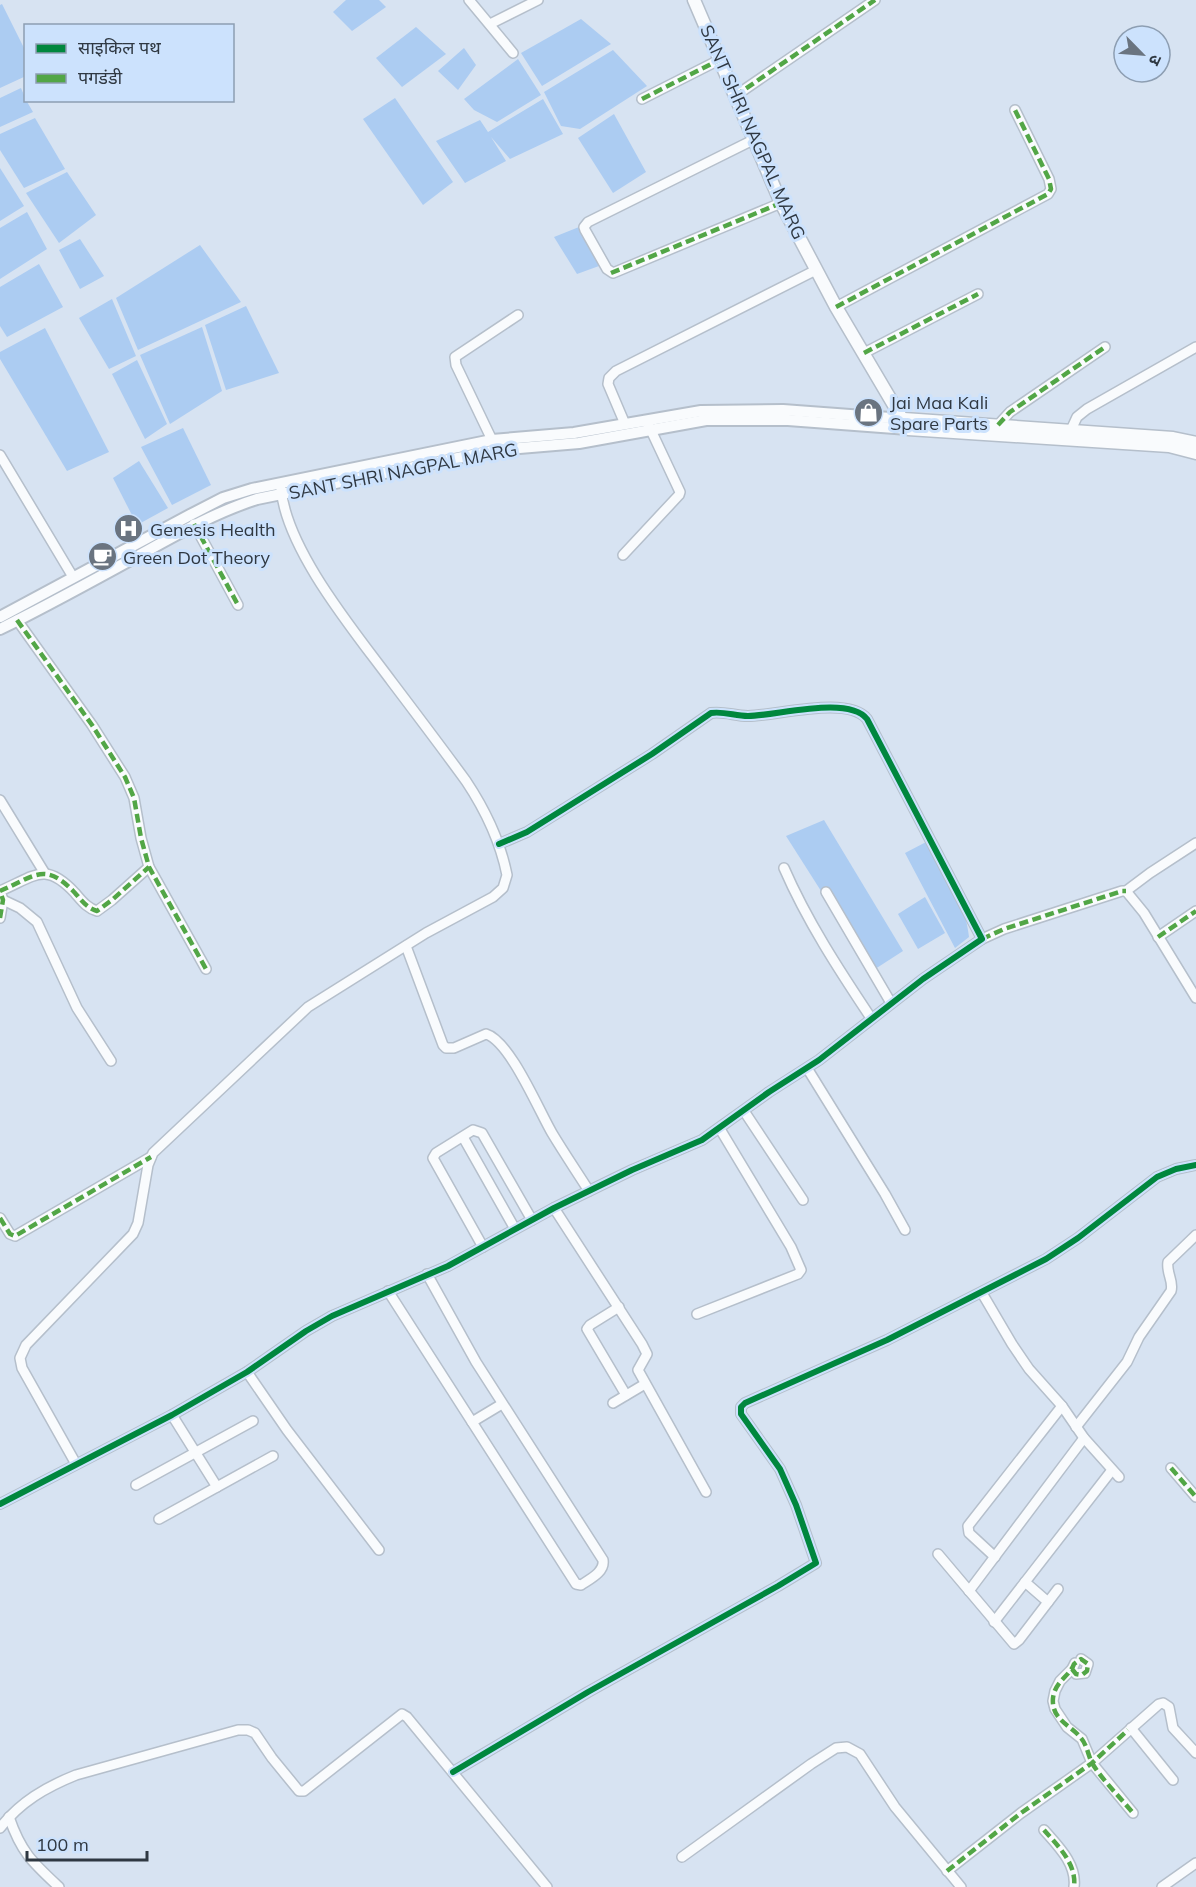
<svg xmlns="http://www.w3.org/2000/svg" width="1196" height="1887" viewBox="0 0 1196 1887" font-family="Mulish,'Noto Sans Devanagari',sans-serif">
	<style>
		.green { fill: #acccf2 }
		.lines { fill: none; stroke-linecap: round; stroke-linejoin: round }
		.minor-casing { stroke: #b5bfcb; stroke-width: 12 }
		.tertiary-casing { stroke: #b5bfcb; stroke-width: 14 }
		.secondary-casing { stroke: #b5bfcb; stroke-width: 15 }
		.minor { stroke: #f9fbfd; stroke-width: 9 }
		.tertiary { stroke: #f9fbfd; stroke-width: 10 }
		.secondary { stroke: #f9fbfd; stroke-width: 12 }
		.quiet { stroke: #52a646; stroke-width: 4.5; stroke-dasharray: 9 4.5; stroke-linecap: butt }
		.cycleway-casing { stroke: #cce2fd; stroke-width: 10 }
		.cycleway { stroke: #00873e; stroke-width: 6 }
		.labels { text-anchor: middle; dominant-baseline: central; stroke-width: 6; stroke-linejoin: round; paint-order: stroke }
		.street-label { font-size: 18px; fill: #2f3842; stroke: #cce2fd }
		.poi-label { font-size: 18px; fill: #2f3842; stroke: #cce2fd; text-anchor: start }
	</style>
	<rect width="100%" height="100%" fill="#d7e3f2"/>
	<!-- green -->
	<g class="green">
		<polygon points="346,0 379,0 386,7 352,31 333,12"/>
		<polygon points="2,4 25,50 26,76 0,88 0,5"/>
		<polygon points="581,19 611,44 542,86 521,53"/>
		<polygon points="416,27 446,54 402,87 376,58"/>
		<polygon points="464,48 476,65 458,90 438,71"/>
		<polygon points="613,50 647,86 580,129 561,126 544,92"/>
		<polygon points="518,59 541,95 497,122 474,110 464,99"/>
		<polygon points="21,88 26,100 33,112 0,127 0,98"/>
		<polygon points="395,98 453,182 423,205 363,119"/>
		<polygon points="543,99 563,134 510,159 491,137 506,161 465,183 436,141 480,120 488,132"/>
		<polygon points="614,114 646,172 613,193 578,138"/>
		<polygon points="35,118 65,169 24,188 0,150 0,134"/>
		<polygon points="0,168 24,206 0,221"/>
		<polygon points="67,172 96,215 59,243 26,193"/>
		<polygon points="27,212 47,249 0,279 0,228"/>
		<polygon points="579,227 599,266 577,274 554,237"/>
		<polygon points="80,239 104,276 80,289 59,250"/>
		<polygon points="200,245 241,302 138,350 116,298"/>
		<polygon points="39,264 63,307 7,337 0,326 0,287"/>
		<polygon points="112,299 136,356 109,369 79,318"/>
		<polygon points="246,306 279,373 226,390 205,325"/>
		<polygon points="202,327 222,391 170,424 140,355"/>
		<polygon points="45,328 109,452 67,471 0,359 0,352"/>
		<polygon points="137,360 167,424 145,439 112,374"/>
		<polygon points="183,428 211,485 172,505 141,447"/>
		<polygon points="139,461 168,508 137,525 113,478"/>
		<polygon points="824,820 903,951 872,971 786,836"/>
		<path d="M928,841C944,871 966,903 969,937L955,948L905,853Z"/>
		<polygon points="925,897 945,933 918,949 898,914"/>
	</g>
	<g class="lines">
		<defs>
			<g id="minor">
				<polyline points="469,0 513,53"/>
				<polyline points="490,24 538,0"/>
				<polyline points="735,96 875,0"/>
				<polyline points="642,99 719,60"/>
				<polyline points="753,140 588,222 584,227 585,230 607,269 613,273 781,203"/>
				<polyline points="836,307 1048,194 1051,189 1049,179 1015,110"/>
				<polyline points="864,353 978,294"/>
				<polyline points="625,424 608,384 609,378 616,371 816,270"/>
				<polyline points="998,425 1010,412 1105,347"/>
				<polyline points="1071,430 1077,417 1087,409 1196,347"/>
				<polyline points="492,440 456,365 455,357 518,315"/>
				<polyline points="0,455 73,577"/>
				<polyline points="194,524 238,605"/>
				<polyline points="623,555 679,495 680,492 649,426"/>
				<polyline points="17,620 92,725 125,777 134,798 141,838 149,867 206,969"/>
				<polyline points="0,800 44,872"/>
				<path d="M784,868C807,921 839,970 871,1018"/>
				<polyline points="1126,891 1144,913 1196,998"/>
				<polyline points="826,892 891,1003"/>
				<polyline points="3,900 20,908 37,922 77,1008 111,1061"/>
				<path d="M0,918L3,900L0,891C35,876 45,861 75,893C82,901 87,908 97,911L112,900L149,867"/>
				<polyline points="1158,937 1196,911"/>
				<polyline points="982,939 1004,929 1122,891 1126,891 1150,873 1196,843"/>
				<path d="M406,946L443,1045L446,1048H454L486,1034C510,1041 539,1111 552,1133C564,1153 577,1172 589,1191"/>
				<polyline points="807,1068 885,1194 905,1230"/>
				<polyline points="744,1111 803,1200"/>
				<polyline points="463,1137 515,1229"/>
				<polyline points="554,1208 642,1344 647,1354 638,1370 706,1492"/>
				<polyline points="0,1218 10,1234 15,1236 151,1157"/>
				<polyline points="483,1247 433,1158 436,1153 473,1130 482,1133 532,1220"/>
				<path d="M388,1291L576,1584L581,1585C590,1579 605,1572 603,1560L476,1362L427,1274"/>
				<polyline points="982,1293 1012,1344 1029,1369 1062,1406 1084,1438 1119,1477"/>
				<polyline points="619,1307 590,1325 587,1329 626,1395"/>
				<polyline points="697,1314 798,1274 801,1270 791,1247 720,1129"/>
				<polyline points="247,1372 287,1430 379,1550"/>
				<polyline points="613,1403 645,1384"/>
				<polyline points="172,1415 217,1487"/>
				<polyline points="472,1422 502,1404"/>
				<path d="M1076,1427L1127,1362L1139,1337L1171,1291C1174,1281 1166,1273 1168,1262L1196,1235"/>
				<path d="M76,1464L22,1368L20,1358L26,1345L133,1234L138,1223L148,1165L153,1153L308,1007L426,933L493,897L503,888L507,875C500,840 486,811 466,781C442,748 417,715 392,682C355,632 287,551 281,489"/>
				<polyline points="1171,1468 1196,1497"/>
				<polyline points="136,1485 253,1421"/>
				<path d="M0,1504L172,1415L247,1372L306,1331L332,1316L448,1266L554,1208L632,1170L702,1140L769,1092L819,1060L923,979L982,939L867,719C848,695 776,716 748,716C735,716 724,711 711,713L652,754L527,832L499,844"/>
				<polyline points="159,1519 273,1456"/>
				<polyline points="938,1554 1014,1644 1019,1640 1058,1589"/>
				<polyline points="995,1557 969,1533 968,1526 1062,1406"/>
				<polyline points="1025,1582 1048,1602"/>
				<polyline points="969,1591 1084,1438"/>
				<polyline points="994,1622 1112,1470"/>
				<polyline points="1075,1663 1072,1669 1060,1681 1055,1691 1053,1701 1055,1709 1067,1727 1082,1739 1092,1763 1133,1813"/>
				<polyline points="1072,1669 1076,1674 1085,1673 1088,1664 1081,1659"/>
				<polyline points="1131,1728 1173,1780"/>
				<polyline points="453,1772 588,1692 778,1586 816,1563 796,1505 780,1469 741,1414 741,1407 745,1403 887,1340 1046,1259 1078,1238 1157,1177 1176,1169 1196,1165"/>
				<path d="M9,1817C21,1852 32,1862 59,1887"/>
				<path d="M0,1828C20,1802 46,1787 76,1775L238,1730H248L255,1733L272,1758L299,1791H304L402,1714L407,1717L547,1887"/>
				<path d="M1044,1830C1058,1846 1077,1864 1074,1887"/>
				<polyline points="682,1857 811,1764 836,1748 847,1747 860,1754 895,1807 961,1887"/>
				<polyline points="947,1871 1021,1813 1092,1763 1159,1704 1163,1703 1169,1707 1173,1728 1196,1753"/>
				<polyline points="1162,1887 1196,1863"/>
			</g>
			<g id="tertiary">
				<polyline points="0,617 190,515 223,498 252,489 492,440 574,433 701,411 783,410 904,419"/>
				<path d="M0,629C45,607 90,582 134,558C174,536 213,513 257,499L497,450L579,443L706,420H788L908,429"/>
			</g>
			<g id="secondary">
				<polyline points="694,0 781,203 836,307 908,429 1169,446 1196,453"/>
				<polyline points="904,419 1173,438 1196,443"/>
			</g>
		</defs>
		<!-- minor casing -->
		<use href="#minor" class="minor-casing"/>
		<!-- tertiary casing -->
		<use href="#tertiary" class="tertiary-casing"/>
		<!-- secondary casing -->
		<use href="#secondary" class="secondary-casing"/>
		<!-- minor -->
		<use href="#minor" class="minor"/>
		<!-- tertiary -->
		<use href="#tertiary" class="tertiary"/>
		<!-- secondary -->
		<use href="#secondary" class="secondary"/>
		<!-- quiet -->
		<g class="quiet">
			<polyline points="735,96 875,0"/>
			<polyline points="642,99 719,60"/>
			<polyline points="611,273 781,203"/>
			<polyline points="836,307 1048,194 1051,189 1049,179 1015,110"/>
			<polyline points="864,353 978,294"/>
			<polyline points="998,425 1010,412 1105,347"/>
			<polyline points="194,524 238,605"/>
			<polyline points="17,620 92,725 125,777 134,798 141,838 149,867 206,969"/>
			<path d="M0,918L3,900L0,891C35,876 45,861 75,893C82,901 87,908 97,911L112,900L149,867"/>
			<polyline points="1158,937 1196,911"/>
			<polyline points="982,939 1004,929 1122,891 1126,891"/>
			<polyline points="0,1218 10,1234 15,1236 151,1157"/>
			<polyline points="1171,1468 1196,1497"/>
			<path d="M1072,1669L1076,1674L1082,1675L1087,1671L1088,1664L1081,1659L1074,1664C1070,1676 1055,1681 1053,1698C1051,1720 1071,1725 1081,1738C1087,1745 1088,1755 1092,1763C1103,1781 1120,1797 1133,1813"/>
			<path d="M1044,1830C1058,1846 1077,1864 1074,1887"/>
			<polyline points="947,1871 1021,1813 1092,1763 1128,1730"/>
		</g>
		<defs>
			<g id="cycleway">
				<path d="M0,1504L172,1415L247,1372L306,1331L332,1316L448,1266L554,1208L632,1170L702,1140L769,1092L819,1060L923,979L982,939L867,719C848,695 776,716 748,716C735,716 724,711 711,713L652,754L527,832L499,844"/>
				<polyline points="453,1772 588,1692 778,1586 816,1563 796,1505 780,1469 741,1414 741,1407 745,1403 887,1340 1046,1259 1078,1238 1157,1177 1176,1169 1196,1165"/>
			</g>
		</defs>
		<!-- cycleway casing -->
		<use href="#cycleway" class="cycleway-casing"/>
		<!-- cycleway -->
		<use href="#cycleway" class="cycleway"/>
	</g>
	<!-- icons -->
	<defs>
		<symbol id="shop-disc" viewBox="-11 -11 22 22"><circle r="9.5" fill="#6a7480" stroke="#cce2fd"/><path d="M-5-2.5h2.3a2.7 3.5 0 0 1 5.4 0H5L5.5 6h-11ZM-1.5-2.5h3a1.5 2.3 0 0 0-3 0Z" fill="#fff"/></symbol>
		<symbol id="hospital-disc" viewBox="-11 -11 22 22"><circle r="9.5" fill="#6a7480" stroke="#cce2fd"/><path d="M-5-5h3v3.5h4V-5h3V5h-3V1.5h-4V5h-3Z" fill="#fff"/></symbol>
		<symbol id="cafe-disc" viewBox="-11 -11 22 22"><circle r="9.5" fill="#6a7480" stroke="#cce2fd"/><path d="M-5.5-4.5H6V0H3Q3 3.5 0 3.5H-2.5Q-5.5 3.5-5.5 0ZM3-3.2v2h1.7v-2ZM-6 4.5H4V6H-6Z" fill="#fff"/></symbol>
	</defs>
	<g fill-rule="evenodd">
		<use href="#shop-disc" x="852" y="396" width="33" height="33"/>
		<use href="#hospital-disc" x="112" y="512" width="33" height="33"/>
		<use href="#cafe-disc" x="86" y="540" width="33" height="33"/>
	</g>
	<g class="labels">
		<!-- street labels -->
		<g class="street-label">
			<text transform="translate(753 132) rotate(66)">SANT SHRI NAGPAL MARG</text>
			<text transform="translate(403 471) rotate(-11)">SANT SHRI NAGPAL MARG</text>
		</g>
		<!-- poi labels -->
		<g class="poi-label">
			<text x="890" y="402">Jai Maa Kali<tspan x="890" dy="21">Spare Parts</tspan></text>
			<text x="150" y="529">Genesis Health</text>
			<text x="123" y="557">Green Dot Theory</text>
		</g>
	</g>
	<!-- legend -->
	<rect x="24" y="24" width="210" height="78" fill="#cce2fd" stroke="#8d9eb2" stroke-width="1.5"/>
	<rect x="36" y="44" width="30" height="9" fill="#00873e" stroke="#8d9eb2" stroke-width="1.5"/>
	<text x="78" y="54" font-size="18" fill="#2f3842">साइकिल पथ</text>
	<rect x="36" y="74" width="30" height="9" fill="#52a646" stroke="#8d9eb2" stroke-width="1.5"/>
	<text x="78" y="84" font-size="18" fill="#2f3842">पगडंडी</text>
	<!-- north arrow -->
	<g transform="translate(1142 54) rotate(115)"><circle r="28" fill="#cce2fd" stroke="#8d9eb2" stroke-width="1.5"/>
	<path d="M0-4.5L10 22L0 15L-10 22Z" fill="#6a7480"/>
	<text y="-9" font-size="16" font-weight="bold" text-anchor="middle" fill="#2f3842">उ</text>
	</g>
	<!-- scale -->
	<path d="M27 1851v9h120v-9" fill="none" stroke="#2f3842" stroke-width="3"/>
	<text x="36" y="1851" font-size="18" fill="#2f3842" stroke="#cce2fd" stroke-width="4.5" paint-order="stroke">100 m</text>
</svg>
